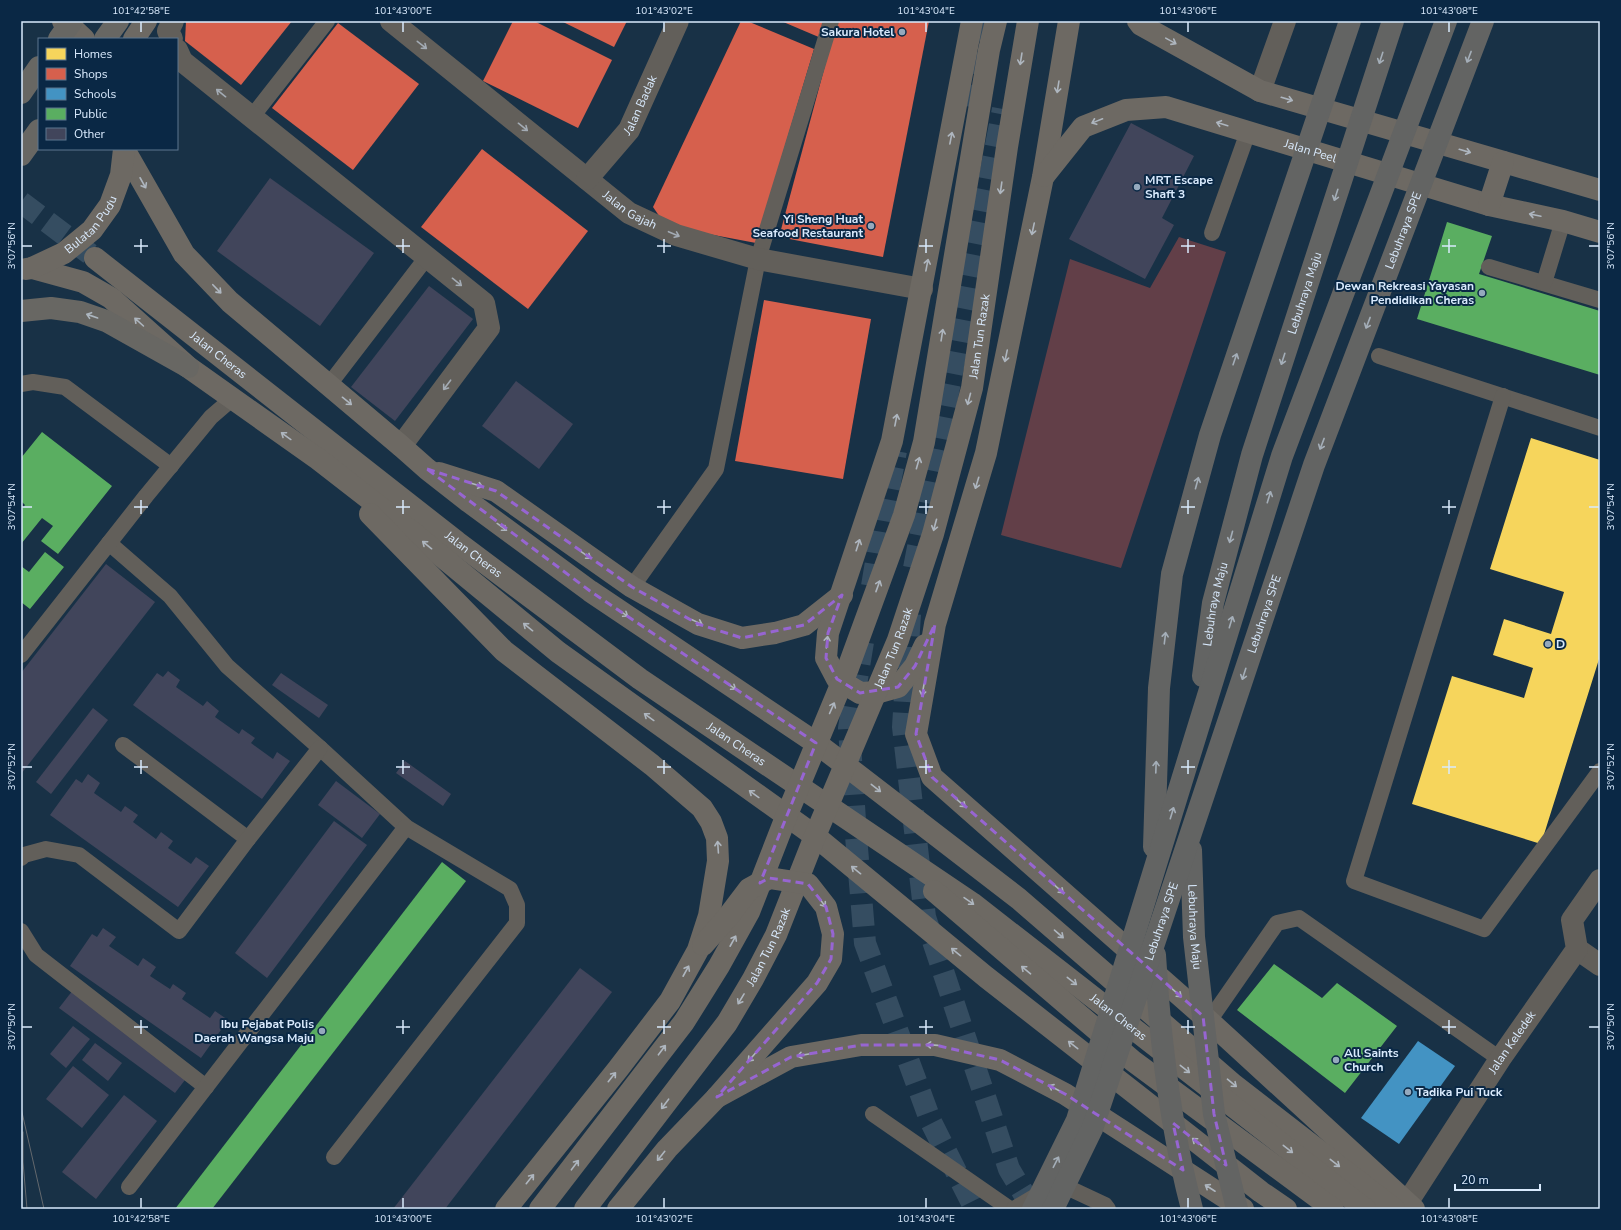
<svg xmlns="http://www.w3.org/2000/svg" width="1621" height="1230" viewBox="0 0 1621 1230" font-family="'Nunito Sans',sans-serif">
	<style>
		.green { fill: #623f48 }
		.homes { fill: #f6d55c }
		.shops { fill: #d6604d }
		.schools { fill: #4393c3 }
		.public { fill: #5aae61 }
		.building { fill: #41455b }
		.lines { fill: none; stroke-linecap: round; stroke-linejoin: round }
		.secondary-tunnel { stroke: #354d61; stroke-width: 22; stroke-dasharray: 22 11; stroke-linecap: butt }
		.highway-tunnel { stroke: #354d61; stroke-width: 22; stroke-dasharray: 22 11; stroke-linecap: butt }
		.lane { stroke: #625f5a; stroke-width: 16 }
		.street { stroke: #625f5a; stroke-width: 22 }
		.secondary { stroke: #6d6963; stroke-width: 22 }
		.primary { stroke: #686763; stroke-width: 22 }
		.highway { stroke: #636463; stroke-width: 22 }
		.tram { stroke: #63686d; stroke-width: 1 }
		.oneway { stroke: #aeb6bf }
		.oneway2 { stroke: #a3abb4 }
		.oneway3 { stroke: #a4aeb8 }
		.oneway4 { stroke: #acb6bf }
		.marked { fill: none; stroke: #9765d2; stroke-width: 3; stroke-dasharray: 8 5; stroke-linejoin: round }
		.ticks { fill: none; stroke: #d9eafd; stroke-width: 1.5 }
		.poi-dot { fill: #95a9bd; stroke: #0a2845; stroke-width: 1.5 }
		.labels { text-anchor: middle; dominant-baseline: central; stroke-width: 4; stroke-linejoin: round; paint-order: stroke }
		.poi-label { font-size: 12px; font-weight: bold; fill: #d9eafd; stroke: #0a2845; text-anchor: end }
		.street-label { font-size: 12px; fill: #d9eafd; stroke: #0a2845 }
		.neatline { fill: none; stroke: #d9eafd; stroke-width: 1.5 }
		.ticks-label { font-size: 10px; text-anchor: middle; fill: #d9eafd }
	</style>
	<rect width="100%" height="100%" fill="#183146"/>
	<!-- green -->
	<polygon class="green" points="1179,237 1226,252 1121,568 1001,535 1070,259 1150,288"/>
	<!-- homes -->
	<polygon class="homes" points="1531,438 1600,460 1600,656 1541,844 1412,804 1452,676 1524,698 1533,668 1493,655 1504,619 1551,634 1564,592 1490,569"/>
	<!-- shops -->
	<g class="shops">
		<polygon points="186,21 292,21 241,85 185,41"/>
		<polygon points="513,21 534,21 612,60 578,128 483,81"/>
		<polygon points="561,21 627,21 614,47"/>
		<polygon points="741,21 747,21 814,49 756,243 666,226 653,207"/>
		<polygon points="781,21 826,21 821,38"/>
		<polygon points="837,21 929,21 883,257 779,237"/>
		<polygon points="338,23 419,84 353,170 272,108"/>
		<polygon points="482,149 588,231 528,309 421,227"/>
		<polygon points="764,300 871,319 843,479 735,461"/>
	</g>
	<!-- schools -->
	<polygon class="schools" points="1418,1041 1455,1066 1399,1144 1361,1118"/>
	<!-- public -->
	<g class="public">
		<polygon points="1447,222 1492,236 1479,274 1600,311 1600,375 1417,319"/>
		<polygon points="42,432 112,486 58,554 41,541 53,526 42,518 21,544 21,510 25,505 21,501 21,458"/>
		<polygon points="45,552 64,567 30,609 21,602 21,566 29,572"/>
		<polygon points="442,862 466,881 212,1209 175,1209"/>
		<polygon points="1274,964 1322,998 1337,983 1397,1026 1345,1093 1237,1010"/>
	</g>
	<!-- building -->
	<g class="building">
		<polygon points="1131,123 1194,156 1162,218 1174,225 1145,279 1069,239"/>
		<polygon points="270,178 374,253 320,326 217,251"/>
		<polygon points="429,286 473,319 395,421 351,387"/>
		<polygon points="516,381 573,424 539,469 482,426"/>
		<polygon points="106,564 155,602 21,774 21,673"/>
		<polygon points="168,671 180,680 176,687 203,706 207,701 219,711 215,717 239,734 242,729 255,738 251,743 273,759 277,752 290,761 262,799 133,705 157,673 163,677"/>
		<polygon points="281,673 328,705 319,718 272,685"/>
		<polygon points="93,708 108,720 51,794 36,782"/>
		<polygon points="405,761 451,794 443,806 396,773"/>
		<polygon points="88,774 100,783 94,793 121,812 125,806 138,815 133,822 156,839 161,832 173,841 168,848 191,864 196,857 209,866 178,907 50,815 76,779 82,783"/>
		<polygon points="336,781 380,814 362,838 318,805"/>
		<polygon points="334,821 367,845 267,978 235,953"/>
		<polygon points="103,928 116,937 109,946 138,966 143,958 156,967 150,976 170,989 173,984 186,993 182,999 210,1018 215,1011 228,1020 201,1058 70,966 92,934 97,937"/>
		<polygon points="580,968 612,992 445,1209 393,1209"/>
		<polygon points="73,990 188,1076 175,1093 59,1008"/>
		<polygon points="73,1026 90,1039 66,1068 50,1054"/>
		<polygon points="95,1043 122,1063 108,1081 82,1060"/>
		<polygon points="73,1066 109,1095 82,1128 46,1099"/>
		<polygon points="124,1095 157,1121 96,1199 62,1172"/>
	</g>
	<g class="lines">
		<!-- secondary-tunnel -->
		<polyline class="secondary-tunnel" points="21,202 90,254"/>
		<!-- highway-tunnel -->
		<g class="highway-tunnel">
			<polyline points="966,106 985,21"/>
			<polyline points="914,568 1003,109"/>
			<polyline points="872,586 884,514 896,451"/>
			<polyline points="910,614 903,727 925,917 1009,1169 1033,1209"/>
			<polyline points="863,642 849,728 856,836 865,943 931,1122 975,1209"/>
		</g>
		<!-- lane -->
		<g class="lane">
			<polyline points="251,118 327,21"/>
			<polyline points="1212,233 1248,132"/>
			<polyline points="1489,267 1600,300"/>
			<polyline points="1544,283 1563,221"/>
			<polyline points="1379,356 1600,428"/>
			<polyline points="21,384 33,382 65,387 171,466"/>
			<polyline points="328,386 427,257"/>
			<polyline points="1503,396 1354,881 1484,929 1600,771"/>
			<polyline points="109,543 170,596 227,666 320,748 406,827 510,889 517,905 517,923 334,1157"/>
			<polyline points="632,587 716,469 758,259 831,21"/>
			<polyline points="21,655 146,496 211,417 233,398"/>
			<polyline points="123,745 248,839"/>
			<polyline points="21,858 24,855 46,849 79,855 179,931 248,839 320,748"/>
			<polyline points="21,931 36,955 206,1087"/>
			<polyline points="1209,1021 1277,923 1299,918 1500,1059"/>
			<polyline points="873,1114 1010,1209"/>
			<polyline points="129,1187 406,827"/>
			<polyline points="1014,1209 1058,1183 1105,1205 1108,1209"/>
		</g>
		<!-- street -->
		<g class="street">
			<path id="s1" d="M391,21L629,213L676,235L758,259L922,289"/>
			<polyline points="172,39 168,31 173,21"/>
			<polyline points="177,50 182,61 484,303 489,328 401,446"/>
			<polyline points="1260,91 1285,21"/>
			<path id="s2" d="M587,179L629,130L678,21"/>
			<polyline points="1577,949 1600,965"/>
			<path id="s3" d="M1407,1203L1500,1059L1577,949L1572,920L1600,880"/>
		</g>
		<!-- secondary -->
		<g class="secondary">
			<polyline points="63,21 69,25 84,39"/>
			<polyline points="1069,21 1043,177 986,453 935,624 916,734 932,777 1209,1021 1414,1209"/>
			<polyline points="1138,21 1141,25 1260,91 1600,190"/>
			<polyline points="134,39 146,21"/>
			<polyline points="124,149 184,254 230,302 401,446 427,469 469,502 590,591 816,743 845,765 1019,899 1234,1085 1394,1209"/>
			<path id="s4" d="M1044,176L1083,127L1126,110L1166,107L1489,205L1563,221L1600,232"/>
			<polyline points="1489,205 1503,162"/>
			<path id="s5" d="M95,258L457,542L640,679L972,903L1365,1209"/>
			<polyline points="32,268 83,282 111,298 188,367 318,459 417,536 558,652 815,836 986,977 1261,1192 1286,1209"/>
			<path id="s6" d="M26,269L32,268L64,253L92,230L110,205L121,175L124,149"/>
			<polyline points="439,473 496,491 632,587 698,624 742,638 775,633 804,625 842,595"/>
			<polyline points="370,514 504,651 652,765 702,808 711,822 717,838 718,861 709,916 698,950 670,1001 618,1069 506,1209"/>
			<polyline points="925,645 915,666 898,687 880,692 860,693 837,679 826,658 828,633 892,441 972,21"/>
			<polyline points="934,891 1133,1061 1333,1209"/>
			<polyline points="717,1097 791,1057 861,1045 935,1045 1000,1060 1065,1094 1243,1209"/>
			<polyline points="540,1209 684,1022 719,966 749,912 786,817 848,668 904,515 924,442 989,50 996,21"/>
			<path id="s7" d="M585,1209L727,1023L753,979L776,935L815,836L898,640L933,534L972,388L1007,147L1028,21"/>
			<polyline points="618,1209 667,1149 717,1097 817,983 831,959 833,934 826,907 808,884 769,878 749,889 727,918 703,945"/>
		</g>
		<!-- primary -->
		<g class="primary">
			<polyline points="59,39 72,21"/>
			<polyline points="105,39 118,21"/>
			<polyline points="21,93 39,67"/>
			<polyline points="21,155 39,130"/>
			<polyline points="21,311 51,308 80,312 106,321 188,367"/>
		</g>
		<!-- highway -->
		<g class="highway">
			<path id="s8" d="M1203,676L1213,603L1252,455L1393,21"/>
			<polyline points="1154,847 1159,688 1172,574 1210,435 1350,21"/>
			<path id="s9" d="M1191,850L1194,937L1214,1114L1237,1209"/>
			<path d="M1155,955C1160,1041 1170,1126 1192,1209"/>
			<polyline points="1033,1209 1077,1120 1282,456 1446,21"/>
			<path id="s10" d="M1053,1209L1092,1129L1314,465L1483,21"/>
		</g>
		<!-- tram -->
		<g class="tram">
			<polyline points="21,1108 44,1209"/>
			<polyline points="23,1132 23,1162 27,1209"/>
		</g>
	</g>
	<!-- one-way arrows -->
	<defs><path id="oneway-shaft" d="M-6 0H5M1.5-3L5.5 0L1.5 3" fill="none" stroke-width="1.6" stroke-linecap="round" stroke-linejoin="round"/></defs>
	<g class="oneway">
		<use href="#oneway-shaft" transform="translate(1171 41) rotate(29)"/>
		<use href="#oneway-shaft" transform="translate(1021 59) rotate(99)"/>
		<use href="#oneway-shaft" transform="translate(1058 87) rotate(99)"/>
		<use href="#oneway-shaft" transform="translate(1287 99) rotate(16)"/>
		<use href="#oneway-shaft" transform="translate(1097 121) rotate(158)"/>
		<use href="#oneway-shaft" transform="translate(1222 124) rotate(-163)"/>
		<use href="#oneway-shaft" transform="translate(951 138) rotate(-79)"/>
		<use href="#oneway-shaft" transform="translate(1465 151) rotate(16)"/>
		<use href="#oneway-shaft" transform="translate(143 183) rotate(61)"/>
		<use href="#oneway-shaft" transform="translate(1001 188) rotate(98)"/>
		<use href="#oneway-shaft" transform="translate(1535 215) rotate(-168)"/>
		<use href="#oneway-shaft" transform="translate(1033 229) rotate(102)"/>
		<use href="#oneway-shaft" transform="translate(927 265) rotate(-79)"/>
		<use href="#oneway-shaft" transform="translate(217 289) rotate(46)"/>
		<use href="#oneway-shaft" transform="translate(139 322) rotate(-138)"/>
		<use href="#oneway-shaft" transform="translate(942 335) rotate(-81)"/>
		<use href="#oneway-shaft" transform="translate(1006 356) rotate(102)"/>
		<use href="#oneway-shaft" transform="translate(969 399) rotate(105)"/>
		<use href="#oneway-shaft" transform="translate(347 401) rotate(39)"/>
		<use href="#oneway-shaft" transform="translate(896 420) rotate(-79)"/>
		<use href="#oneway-shaft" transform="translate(286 436) rotate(-144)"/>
		<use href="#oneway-shaft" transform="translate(918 463) rotate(-74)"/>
		<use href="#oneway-shaft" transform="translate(977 483) rotate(107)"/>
		<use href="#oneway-shaft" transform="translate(477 485) rotate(17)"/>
		<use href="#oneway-shaft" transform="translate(935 525) rotate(105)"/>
		<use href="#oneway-shaft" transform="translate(502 527) rotate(36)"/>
		<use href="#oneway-shaft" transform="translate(427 545) rotate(-141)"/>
		<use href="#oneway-shaft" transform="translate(858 545) rotate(-72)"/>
		<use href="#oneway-shaft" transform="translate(586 555) rotate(35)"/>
		<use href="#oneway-shaft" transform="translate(878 586) rotate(-70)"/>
		<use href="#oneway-shaft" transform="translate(623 613) rotate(34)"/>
		<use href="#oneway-shaft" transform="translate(697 622) rotate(25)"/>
		<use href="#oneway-shaft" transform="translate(528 627) rotate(-141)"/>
		<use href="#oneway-shaft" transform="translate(827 642) rotate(-84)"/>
		<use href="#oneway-shaft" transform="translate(731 686) rotate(34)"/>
		<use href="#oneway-shaft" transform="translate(923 690) rotate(100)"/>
		<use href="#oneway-shaft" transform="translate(832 708) rotate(-66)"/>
		<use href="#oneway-shaft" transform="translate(649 717) rotate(-144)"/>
		<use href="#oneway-shaft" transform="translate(876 788) rotate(38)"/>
		<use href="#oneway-shaft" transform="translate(754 794) rotate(-144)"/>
		<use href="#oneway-shaft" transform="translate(961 803) rotate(41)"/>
		<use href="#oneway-shaft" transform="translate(718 847) rotate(-94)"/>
		<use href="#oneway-shaft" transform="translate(856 870) rotate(-141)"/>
		<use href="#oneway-shaft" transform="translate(1059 889) rotate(41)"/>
		<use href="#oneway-shaft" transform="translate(969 901) rotate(35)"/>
		<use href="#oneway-shaft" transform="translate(822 902) rotate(54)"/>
		<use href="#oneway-shaft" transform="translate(1059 934) rotate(41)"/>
		<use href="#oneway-shaft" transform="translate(733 941) rotate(-61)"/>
		<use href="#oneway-shaft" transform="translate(956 952) rotate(-141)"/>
		<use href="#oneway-shaft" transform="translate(1026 970) rotate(-140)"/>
		<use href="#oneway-shaft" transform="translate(686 971) rotate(-61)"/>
		<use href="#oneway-shaft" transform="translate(1072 981) rotate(38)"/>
		<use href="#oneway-shaft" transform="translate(1177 993) rotate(41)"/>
		<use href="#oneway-shaft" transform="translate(741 999) rotate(121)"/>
		<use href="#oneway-shaft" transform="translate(932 1045) rotate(-176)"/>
		<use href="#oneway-shaft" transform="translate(1073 1045) rotate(-142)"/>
		<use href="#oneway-shaft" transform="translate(662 1050) rotate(-53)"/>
		<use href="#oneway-shaft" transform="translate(803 1055) rotate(170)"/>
		<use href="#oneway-shaft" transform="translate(752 1057) rotate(132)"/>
		<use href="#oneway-shaft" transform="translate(1185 1069) rotate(38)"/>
		<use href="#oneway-shaft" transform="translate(612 1077) rotate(-51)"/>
		<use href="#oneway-shaft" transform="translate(1232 1083) rotate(40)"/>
		<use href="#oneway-shaft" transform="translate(1054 1088) rotate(-152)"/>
		<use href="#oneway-shaft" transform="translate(665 1104) rotate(127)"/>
		<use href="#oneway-shaft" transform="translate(1197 1142) rotate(-142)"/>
		<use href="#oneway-shaft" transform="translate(1288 1149) rotate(38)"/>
		<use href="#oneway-shaft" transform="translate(661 1156) rotate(129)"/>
		<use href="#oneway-shaft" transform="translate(1335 1163) rotate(38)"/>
		<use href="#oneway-shaft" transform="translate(575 1165) rotate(-53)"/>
		<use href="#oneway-shaft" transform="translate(530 1179) rotate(-51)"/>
		<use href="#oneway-shaft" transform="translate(1210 1188) rotate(-147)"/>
	</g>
	<g class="oneway2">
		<use href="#oneway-shaft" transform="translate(422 45) rotate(38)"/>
		<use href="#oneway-shaft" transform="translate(221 93) rotate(-141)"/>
		<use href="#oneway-shaft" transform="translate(523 127) rotate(39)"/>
		<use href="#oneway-shaft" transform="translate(674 234) rotate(23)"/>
		<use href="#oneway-shaft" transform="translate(457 282) rotate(39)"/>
		<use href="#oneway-shaft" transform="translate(447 385) rotate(127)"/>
	</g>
	<g class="oneway3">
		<use href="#oneway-shaft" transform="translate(1469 57) rotate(111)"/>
		<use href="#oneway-shaft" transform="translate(1381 58) rotate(108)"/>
		<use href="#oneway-shaft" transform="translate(1336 195) rotate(108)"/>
		<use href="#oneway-shaft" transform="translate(1368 323) rotate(111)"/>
		<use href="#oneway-shaft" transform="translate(1235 359) rotate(-71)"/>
		<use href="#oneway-shaft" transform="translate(1283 359) rotate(108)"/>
		<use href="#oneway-shaft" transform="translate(1322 444) rotate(111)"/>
		<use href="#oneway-shaft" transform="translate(1197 483) rotate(-75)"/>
		<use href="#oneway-shaft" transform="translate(1269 497) rotate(-73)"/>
		<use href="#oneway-shaft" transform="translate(1231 537) rotate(105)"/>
		<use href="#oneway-shaft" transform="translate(1231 622) rotate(-73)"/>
		<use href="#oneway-shaft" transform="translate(1165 638) rotate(-83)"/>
		<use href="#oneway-shaft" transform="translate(1244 674) rotate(108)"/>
		<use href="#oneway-shaft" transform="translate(1156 767) rotate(-88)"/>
		<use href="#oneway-shaft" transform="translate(1172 813) rotate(-73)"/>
		<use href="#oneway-shaft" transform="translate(1056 1162) rotate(-63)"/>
	</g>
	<use class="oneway4" href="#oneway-shaft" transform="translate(92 316) rotate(-161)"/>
	<!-- marked area -->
	<path class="marked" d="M427,469L496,491L632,587L698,624L742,638L804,625L842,595L828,633L826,658L837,679L860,693L898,687L915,666L935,624L916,734L932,777L1203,1016L1214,1114L1226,1165L1173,1123L1183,1170L1065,1094L1000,1060L935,1045H861L791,1057L717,1097L817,983L831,959L833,934L826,907L808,884L769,878L760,883L816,743L590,591Z"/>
	<!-- ticks -->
	<path class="ticks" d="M141,22V32M403,22V32M664,22V32M926,22V32M1188,22V32M1449,22V32M141,239V253M403,239V253M664,239V253M926,239V253M1188,239V253M1449,239V253M22,246H32M134,246H148M396,246H410M657,246H671M919,246H933M1181,246H1195M1442,246H1456M1589,246H1599M141,500V514M403,500V514M664,500V514M926,500V514M1188,500V514M1449,500V514M22,507H32M134,507H148M396,507H410M657,507H671M919,507H933M1181,507H1195M1442,507H1456M1589,507H1599M141,760V774M403,760V774M664,760V774M926,760V774M1188,760V774M1449,760V774M22,767H32M134,767H148M396,767H410M657,767H671M919,767H933M1181,767H1195M1442,767H1456M1589,767H1599M141,1020V1034M403,1020V1034M664,1020V1034M926,1020V1034M1188,1020V1034M1449,1020V1034M22,1027H32M134,1027H148M396,1027H410M657,1027H671M919,1027H933M1181,1027H1195M1442,1027H1456M1589,1027H1599M141,1198V1208M403,1198V1208M664,1198V1208M926,1198V1208M1188,1198V1208M1449,1198V1208"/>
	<!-- markers -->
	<g class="poi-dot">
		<circle cx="902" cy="32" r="4"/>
		<circle cx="1137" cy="187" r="4"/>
		<circle cx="871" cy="226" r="4"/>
		<circle cx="1482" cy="293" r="4"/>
		<circle cx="1548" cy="644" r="4"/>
		<circle cx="322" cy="1031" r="4"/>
		<circle cx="1336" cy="1060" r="4"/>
		<circle cx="1408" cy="1092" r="4"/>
	</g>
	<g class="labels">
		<!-- poi labels -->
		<g class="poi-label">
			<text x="894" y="32">Sakura Hotel</text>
			<text x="1145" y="180" text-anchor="start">MRT Escape<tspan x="1145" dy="14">Shaft 3</tspan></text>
			<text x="863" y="219">Yi Sheng Huat<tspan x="863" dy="14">Seafood Restaurant</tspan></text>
			<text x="1474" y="286">Dewan Rekreasi Yayasan<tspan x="1474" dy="14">Pendidikan Cheras</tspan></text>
			<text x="1556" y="644" text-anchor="start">D</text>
			<text x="314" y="1024">Ibu Pejabat Polis<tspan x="314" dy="14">Daerah Wangsa Maju</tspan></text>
			<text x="1344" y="1053" text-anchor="start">All Saints<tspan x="1344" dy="14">Church</tspan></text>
			<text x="1416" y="1092" text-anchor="start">Tadika Pui Tuck</text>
		</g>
		<!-- street labels -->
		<g class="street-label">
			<text stroke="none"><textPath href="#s2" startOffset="92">Jalan Badak</textPath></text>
			<text stroke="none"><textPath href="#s4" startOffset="300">Jalan Peel</textPath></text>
			<text stroke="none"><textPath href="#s1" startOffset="305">Jalan Gajah</textPath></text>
			<text stroke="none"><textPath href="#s6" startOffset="81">Bulatan Pudu</textPath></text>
			<text stroke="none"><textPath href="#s10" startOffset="1040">Lebuhraya SPE</textPath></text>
			<text stroke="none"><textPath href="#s8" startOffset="397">Lebuhraya Maju</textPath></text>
			<text stroke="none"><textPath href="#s7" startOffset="969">Jalan Tun Razak</textPath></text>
			<text stroke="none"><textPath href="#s5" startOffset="157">Jalan Cheras</textPath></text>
			<text stroke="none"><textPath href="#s5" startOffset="481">Jalan Cheras</textPath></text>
			<text stroke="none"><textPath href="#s8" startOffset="73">Lebuhraya Maju</textPath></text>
			<text stroke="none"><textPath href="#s10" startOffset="632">Lebuhraya SPE</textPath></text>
			<text stroke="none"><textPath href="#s7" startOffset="645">Jalan Tun Razak</textPath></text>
			<text stroke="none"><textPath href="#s5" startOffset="805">Jalan Cheras</textPath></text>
			<text stroke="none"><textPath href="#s10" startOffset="308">Lebuhraya SPE</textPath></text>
			<text stroke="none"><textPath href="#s9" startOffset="77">Lebuhraya Maju</textPath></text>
			<text stroke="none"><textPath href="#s7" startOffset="321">Jalan Tun Razak</textPath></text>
			<text stroke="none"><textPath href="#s5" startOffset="1275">Jalan Cheras</textPath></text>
			<text stroke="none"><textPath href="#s3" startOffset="192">Jalan Keledek</textPath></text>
		</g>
	</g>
	<!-- border -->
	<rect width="1621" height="1230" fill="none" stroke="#0a2845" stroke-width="44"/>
	<!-- legend -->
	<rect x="38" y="38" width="140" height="112" fill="#0a2845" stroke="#5d768f"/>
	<rect x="46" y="48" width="20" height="12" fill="#f6d55c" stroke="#5d768f"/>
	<text x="74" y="58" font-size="12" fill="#d9eafd">Homes</text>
	<rect x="46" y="68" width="20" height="12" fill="#d6604d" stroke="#5d768f"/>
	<text x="74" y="78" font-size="12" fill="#d9eafd">Shops</text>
	<rect x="46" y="88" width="20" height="12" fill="#4393c3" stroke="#5d768f"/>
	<text x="74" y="98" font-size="12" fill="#d9eafd">Schools</text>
	<rect x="46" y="108" width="20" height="12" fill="#5aae61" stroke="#5d768f"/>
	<text x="74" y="118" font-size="12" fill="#d9eafd">Public</text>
	<rect x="46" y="128" width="20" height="12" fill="#41455b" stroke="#5d768f"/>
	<text x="74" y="138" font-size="12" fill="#d9eafd">Other</text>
	<!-- scale -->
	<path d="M1455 1184v6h85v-6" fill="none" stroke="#d9eafd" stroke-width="2"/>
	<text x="1461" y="1184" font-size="12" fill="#d9eafd" stroke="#0a2845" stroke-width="3" paint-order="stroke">20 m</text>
	<rect x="22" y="22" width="1577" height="1186" class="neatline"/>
	<g class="ticks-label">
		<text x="141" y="14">101°42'58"E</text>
		<text x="403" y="14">101°43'00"E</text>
		<text x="664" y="14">101°43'02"E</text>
		<text x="926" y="14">101°43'04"E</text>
		<text x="1188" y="14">101°43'06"E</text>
		<text x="1449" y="14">101°43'08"E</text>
		<text transform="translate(11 246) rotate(-90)" y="4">3°07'56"N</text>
		<text transform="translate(1610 246) rotate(-90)" y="4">3°07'56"N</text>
		<text transform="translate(11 507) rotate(-90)" y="4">3°07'54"N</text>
		<text transform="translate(1610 507) rotate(-90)" y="4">3°07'54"N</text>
		<text transform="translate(11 767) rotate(-90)" y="4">3°07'52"N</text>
		<text transform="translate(1610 767) rotate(-90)" y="4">3°07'52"N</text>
		<text transform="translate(11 1027) rotate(-90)" y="4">3°07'50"N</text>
		<text transform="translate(1610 1027) rotate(-90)" y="4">3°07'50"N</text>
		<text x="141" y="1222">101°42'58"E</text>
		<text x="403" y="1222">101°43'00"E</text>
		<text x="664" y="1222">101°43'02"E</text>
		<text x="926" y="1222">101°43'04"E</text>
		<text x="1188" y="1222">101°43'06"E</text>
		<text x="1449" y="1222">101°43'08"E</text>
	</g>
</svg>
